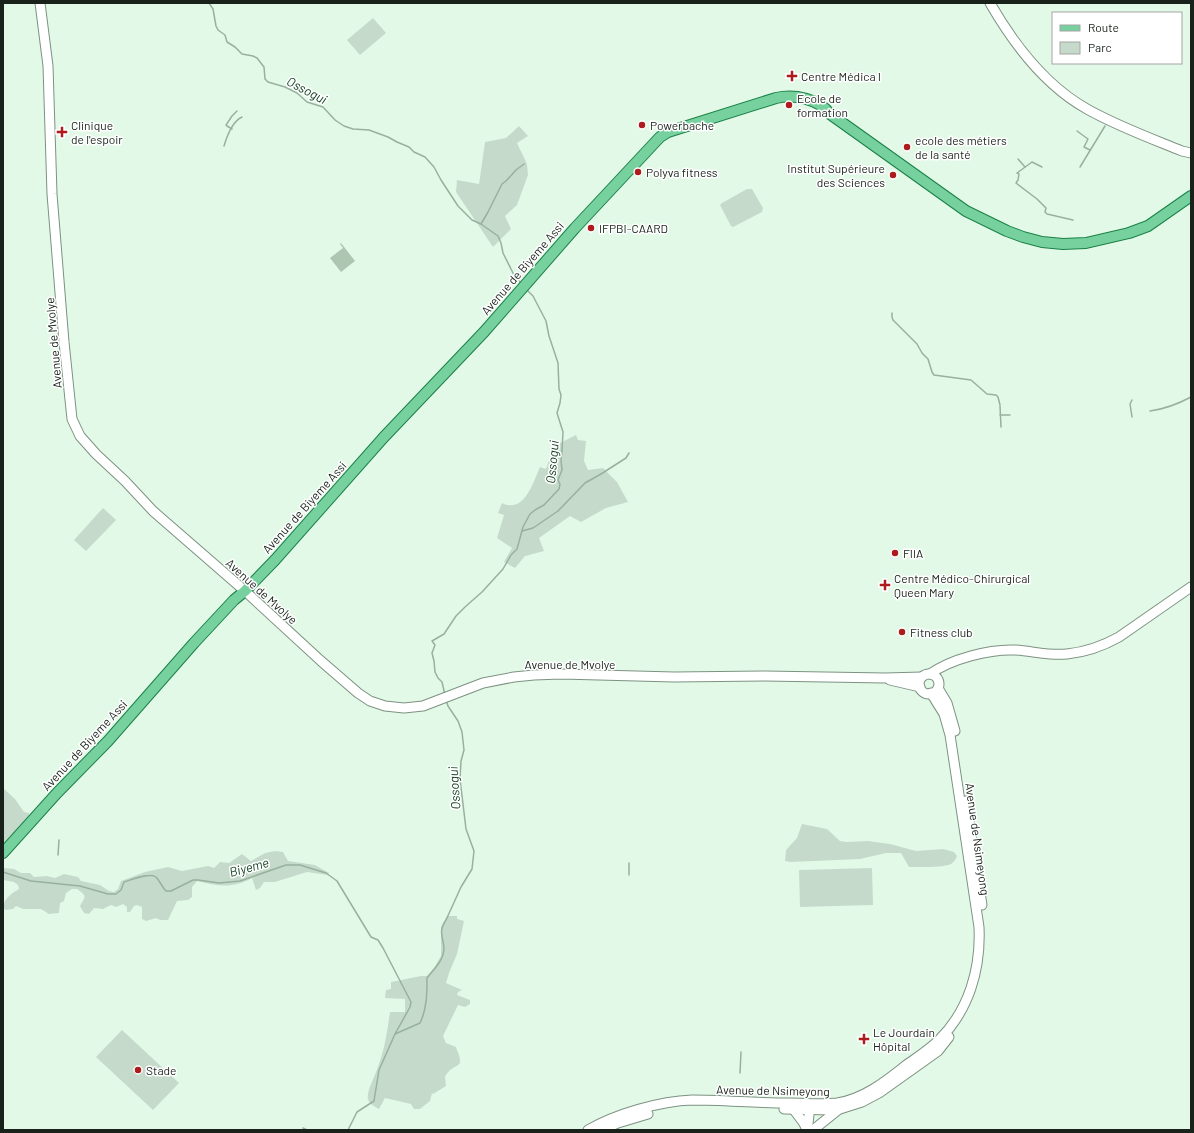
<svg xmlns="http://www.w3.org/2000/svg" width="1194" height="1133" viewBox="0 0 1194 1133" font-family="Barlow,sans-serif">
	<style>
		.green { fill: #c6dacb }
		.forest { fill: #acc6b1 }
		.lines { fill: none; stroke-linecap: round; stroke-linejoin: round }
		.stream { stroke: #97b19d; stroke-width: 1.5 }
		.secondary-casing { stroke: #7d9281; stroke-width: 11 }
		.primary-casing { stroke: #1a8046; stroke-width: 12 }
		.secondary { stroke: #fff; stroke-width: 9 }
		.primary { stroke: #76d19e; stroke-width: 10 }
		.poi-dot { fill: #ad1b1c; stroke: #fff; stroke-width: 1.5 }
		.labels { text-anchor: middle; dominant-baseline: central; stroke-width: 3; stroke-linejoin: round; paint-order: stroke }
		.poi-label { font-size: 12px; fill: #18211a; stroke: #fff; text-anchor: start }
		.street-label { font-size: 12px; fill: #18211a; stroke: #fff }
		.water-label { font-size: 13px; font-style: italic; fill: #144023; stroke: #fff }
	</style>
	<rect width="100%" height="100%" fill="#e3f9e8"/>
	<!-- green -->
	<g class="green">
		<polygon points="373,18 386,33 360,55 347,40"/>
		<polygon points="519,126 528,136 517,143 527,164 528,175 517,205 505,216 511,229 493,247 456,192 457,180 479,184 485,142 506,138"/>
		<polygon points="747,189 752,189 763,208 762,212 733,227 731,226 720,205 722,203"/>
		<path d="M576,435L578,440L586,441L584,461L588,470L603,468L617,482L628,502L606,508L581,522L570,516L539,538L544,551L525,556L515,568L504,562L512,548L497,538L504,515L498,513L502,503C524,514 533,483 540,467L546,469L554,446Z"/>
		<polygon points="103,508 116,520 86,551 74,540"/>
		<polygon points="3,788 15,799 24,812 29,813 29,816 16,833 3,846"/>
		<path d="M802,824L827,829L840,841L846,842L868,841L890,844L916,851L943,849L954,852L957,856C956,859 954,862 951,864C942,868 920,867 909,867L901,853H886L860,859L790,862L785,861L786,850L797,838Z"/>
		<path d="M275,851L283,852L288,861L315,865L329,873L328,875L307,872L275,882H264L260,888L256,890L252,878C233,889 217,886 197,881L192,887V897L188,900L177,901L168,920H160L156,918L146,921L142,919V907L137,905L134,906L130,912H127V907L123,904L116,907L111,905L103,909L94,908L89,914L84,913L80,906C86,896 87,896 77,889H72L66,893L64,901L60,903L59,913L49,914L41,909H23L16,906L13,909L5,910C0,901 12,893 19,889L18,885L14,882L3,880V868L14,869L21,873H30L34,877L47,876L55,878L64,874L78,877L81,881L100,885L109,891L114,892L118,889L121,881L145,872L168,867L182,871L208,866L214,868L220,862L229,863L242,854L251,861L265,853Z"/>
		<polygon points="872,868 873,905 800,907 799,870"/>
		<path d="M447,916H457V919L464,921L457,954L449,973L446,983L462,990L458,992L457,995L470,1000V1004L465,1007L458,1005L443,1036L446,1043L456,1047C457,1051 460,1056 460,1060C461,1066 455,1066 452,1069C449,1070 447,1074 445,1076L446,1086L433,1094L432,1093L430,1101L420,1109H414L411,1104L385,1098L379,1109C374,1106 369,1104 368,1099C366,1093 374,1078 376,1072C384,1053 387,1033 390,1012H405V999L385,998L386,990L391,989V982L421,976H427L434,968L441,956V927Z"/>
		<polygon points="122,1030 179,1083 153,1110 96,1057"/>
	</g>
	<!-- forest -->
	<polygon class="forest" points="341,243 355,261 341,272 330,258 343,248 340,244"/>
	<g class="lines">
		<!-- stream -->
		<g class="stream">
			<polyline points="209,3 213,9 216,26 218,30 225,35 227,42 235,47 242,54 253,56 257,58 264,67 265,79 268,82 285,87 297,93 307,102 323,107 335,120 344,126 353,129 369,130 388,137 397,142 409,147 414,152 425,157 434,167 441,180 458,206 472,220 481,224 498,236 501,243 503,253 514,275 521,283"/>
			<polyline points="232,129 227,126 226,125 232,116 237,111"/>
			<polyline points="1077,131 1088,139 1084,147 1090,150"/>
			<path d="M224,146C227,136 233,121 242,117"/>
			<polyline points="1018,159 1025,167"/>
			<polyline points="1042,167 1032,162 1017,173 1019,174 1018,180 1016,183 1037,199 1046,208 1045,212 1047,214 1073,220"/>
			<polyline points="1080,167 1105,126"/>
			<polyline points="481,224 488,212 502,184 506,181 516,170 524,164"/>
			<polyline points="892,313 892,317 893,320 917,344 922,353 928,359 932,372 934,375 971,380 987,394 996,395 998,397 1000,405"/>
			<polyline points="1000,406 1001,427"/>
			<path d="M1150,411C1165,409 1178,404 1191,397"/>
			<polyline points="1000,415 1010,415"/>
			<polyline points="1132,417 1130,404 1132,400"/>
			<polyline points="522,531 533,528 558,511 585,483 601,474 626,458 629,453"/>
			<polyline points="445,695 442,682 438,678 435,672 434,661 432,653 435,645 432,641 444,634 456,616 465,607 482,592 503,569 511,555 517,549 523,527 530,514 535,510 544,505 559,489 560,484 558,480 562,470 561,460 562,451 563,432 557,413 560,403 561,395 559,389 558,363 549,336 546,321 533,296 526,289"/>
			<polyline points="58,855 59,840"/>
			<polyline points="629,863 629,875"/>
			<path d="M3,872L31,881L80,886L108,894H116L121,890L124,882C131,880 150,872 156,877C160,881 162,887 166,891H171L193,880H198L219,883L240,881L286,865H300L326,873L337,881L371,937L378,940L383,948L411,1002L410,1007L395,1034L379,1070L374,1101L357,1112L348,1130"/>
			<path d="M395,1034L420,1023C427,1009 427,993 427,978C434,969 444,960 444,948C443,936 438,932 446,920L461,887L472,869L474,851L466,829L460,779L461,761L464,750L462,732L458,721L448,706L446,700"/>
			<polyline points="740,1073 741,1052"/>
			<polyline points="303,1128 307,1130"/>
		</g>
		<defs>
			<g id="secondary">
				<polyline points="40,3 48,66 52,194 64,342 72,419 80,436 96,454 125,481 153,511 245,591 321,661 358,693 370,701 385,706 404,708 423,706 483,683 514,677 534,675 561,674 674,677 765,676 885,678 922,677"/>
				<path d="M990,3C1013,43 1046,86 1087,109C1117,126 1150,138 1182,151L1191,153"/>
				<path d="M930,674C951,659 989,649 1015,650C1032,651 1049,656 1067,654C1086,652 1103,646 1119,637L1191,587"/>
				<circle cx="929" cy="684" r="10"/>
				<polyline points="890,680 920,687"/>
				<polyline points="938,688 947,703 955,731"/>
				<polyline points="966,801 982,905"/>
				<polyline points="784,1109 832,1110 840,1109 862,1102 879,1093 938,1051 949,1037"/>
				<polyline points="794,1110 803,1122 807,1129"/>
				<path d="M588,1130C616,1114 660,1101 692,1100C724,1100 756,1103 789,1103C805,1103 821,1105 837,1103C863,1099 885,1082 905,1066C916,1058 929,1050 939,1040C969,1010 981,969 979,927L950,735L944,714L931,693"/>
				<polyline points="602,1130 618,1123 648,1114"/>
				<polyline points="806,1130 808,1124 810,1105"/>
				<polyline points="813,1130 838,1110"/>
			</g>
			<path id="primary" d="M3,853L57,793L108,741L194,643L234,600L245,591L275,560L384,437L484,332L575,228L660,137L668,132L776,98C795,94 819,99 830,114L966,211L1007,231L1023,237L1042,242L1063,244L1086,243L1129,233L1148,226L1191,196"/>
		</defs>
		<!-- secondary casing -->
		<use href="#secondary" class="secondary-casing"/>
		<!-- primary casing -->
		<use href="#primary" class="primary-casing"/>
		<!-- secondary -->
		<use href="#secondary" class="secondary"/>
		<!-- primary -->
		<use href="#primary" class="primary"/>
	</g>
	<!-- markers -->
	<g class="poi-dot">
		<path d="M790 70h4v4h4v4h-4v4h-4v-4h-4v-4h4z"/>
		<circle cx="789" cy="105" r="4"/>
		<circle cx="642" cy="125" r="4"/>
		<path d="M60 126h4v4h4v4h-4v4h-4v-4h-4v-4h4z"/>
		<circle cx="907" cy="147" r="4"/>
		<circle cx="638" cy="172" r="4"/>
		<circle cx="893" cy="175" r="4"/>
		<circle cx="591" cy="228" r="4"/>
		<circle cx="895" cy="553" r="4"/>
		<path d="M883 579h4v4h4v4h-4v4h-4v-4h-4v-4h4z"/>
		<circle cx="902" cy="632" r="4"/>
		<path d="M862 1033h4v4h4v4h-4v4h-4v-4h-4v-4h4z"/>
		<circle cx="138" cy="1070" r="4"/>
	</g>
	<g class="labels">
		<!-- poi labels -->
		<g class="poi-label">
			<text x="801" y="76">Centre Médica l</text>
			<text x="797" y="98">Ecole de<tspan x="797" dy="14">formation</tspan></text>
			<text x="71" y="125">Clinique<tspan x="71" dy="14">de l'espoir</tspan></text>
			<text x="650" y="125">Powerbache</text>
			<text x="915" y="140">ecole des métiers<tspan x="915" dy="14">de la santé</tspan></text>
			<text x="885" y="168" text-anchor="end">Institut Supérieure<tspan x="885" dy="14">des Sciences</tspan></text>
			<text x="646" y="172">Polyva fitness</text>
			<text x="599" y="228">IFPBI-CAARD</text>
			<text x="903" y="553">FIIA</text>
			<text x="894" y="578">Centre Médico-Chirurgical<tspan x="894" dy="14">Queen Mary</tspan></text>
			<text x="910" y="632">Fitness club</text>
			<text x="873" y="1032">Le Jourdain<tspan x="873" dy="14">Hôpital</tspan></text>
			<text x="146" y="1070">Stade</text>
		</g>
		<!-- street labels -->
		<g class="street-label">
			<text transform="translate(522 268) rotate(-49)">Avenue de Biyeme Assi</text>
			<text transform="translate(53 343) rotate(-95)">Avenue de Mvolye</text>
			<text transform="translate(304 507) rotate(-48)">Avenue de Biyeme Assi</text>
			<text transform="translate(262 591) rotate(42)">Avenue de Mvolye</text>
			<text x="570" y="664">Avenue de Mvolye</text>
			<text transform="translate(84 745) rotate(-47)">Avenue de Biyeme Assi</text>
			<text transform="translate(978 839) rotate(82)">Avenue de Nsimeyong</text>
			<text transform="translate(773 1090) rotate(1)">Avenue de Nsimeyong</text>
		</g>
		<!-- water labels -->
		<g class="water-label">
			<text transform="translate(307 90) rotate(28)">Ossogui</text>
			<text transform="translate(552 462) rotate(-85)">Ossogui</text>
			<text transform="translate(454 788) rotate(-94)">Ossogui</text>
			<text transform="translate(249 867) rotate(-15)">Biyeme</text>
		</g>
	</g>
	<!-- border -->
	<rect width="1194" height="1133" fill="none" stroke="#18211a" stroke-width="8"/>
	<!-- legend -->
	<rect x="1052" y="12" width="130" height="52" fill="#ffffff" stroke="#a3a6a3"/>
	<rect x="1060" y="25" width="20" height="6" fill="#76d19e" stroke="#a3a6a3"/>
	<text x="1088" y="32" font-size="12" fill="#18211a">Route</text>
	<rect x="1060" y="42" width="20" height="12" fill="#c6dacb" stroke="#a3a6a3"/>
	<text x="1088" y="52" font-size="12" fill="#18211a">Parc</text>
</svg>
